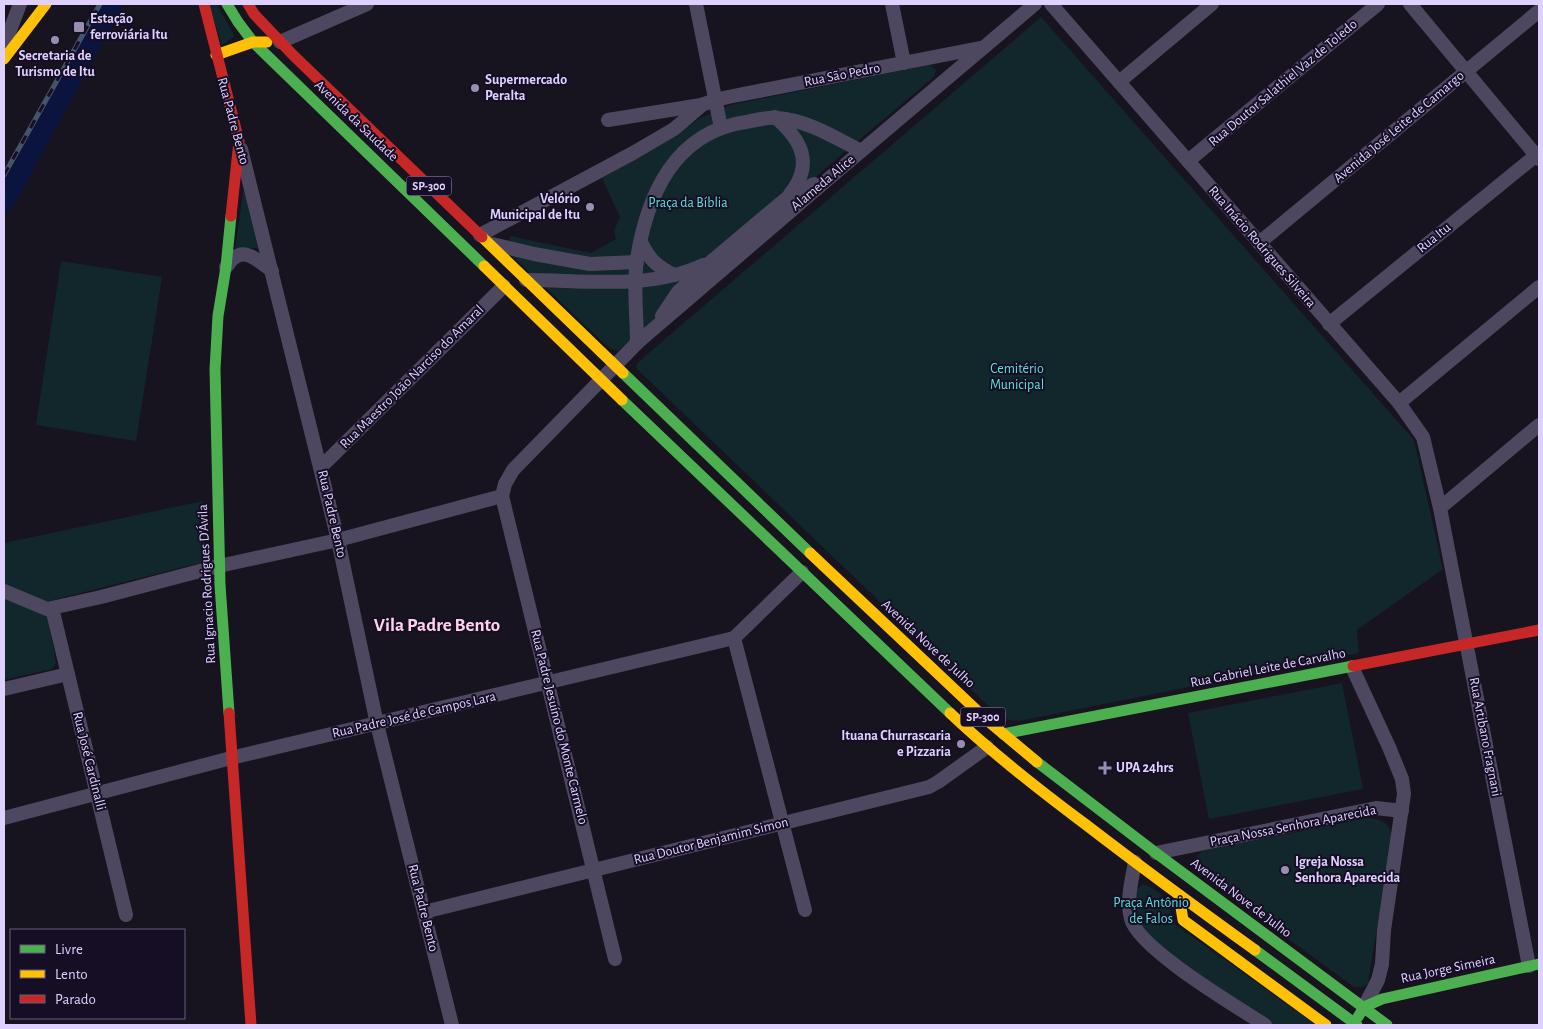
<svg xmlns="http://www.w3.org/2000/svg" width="1543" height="1029" viewBox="0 0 1543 1029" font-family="'Alegreya Sans',sans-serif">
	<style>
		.green { fill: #12272c }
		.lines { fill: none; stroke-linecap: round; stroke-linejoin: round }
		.river { stroke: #0a143f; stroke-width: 20 }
		.street { stroke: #4d4860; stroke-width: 14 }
		.fast { stroke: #4caf50; stroke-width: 11 }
		.slow { stroke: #ffc107; stroke-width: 11 }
		.jam { stroke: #c62828; stroke-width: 11 }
		.rail-casing { stroke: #46546a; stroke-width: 5 }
		.rail { stroke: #160e24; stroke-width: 3; stroke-dasharray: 9; stroke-linecap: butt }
		.poi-dot { fill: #998eb1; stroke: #160e24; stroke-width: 2 }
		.labels { text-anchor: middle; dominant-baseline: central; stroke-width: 4; stroke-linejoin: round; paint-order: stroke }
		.shield { fill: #160e24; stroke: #a396bd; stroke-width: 1 }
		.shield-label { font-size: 12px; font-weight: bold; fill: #dfd1ff }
		.poi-label { font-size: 14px; font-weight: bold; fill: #dfd1ff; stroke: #160e24; text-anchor: start }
		.street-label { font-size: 14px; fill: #dfd1ff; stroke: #160e24 }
		.park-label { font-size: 14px; fill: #5ce0d7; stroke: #160e24 }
		.district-label { font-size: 19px; font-weight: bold; fill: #ffd3e7; stroke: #160e24 }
	</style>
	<rect width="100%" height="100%" fill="#17131f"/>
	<!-- green -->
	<g class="green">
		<polygon points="209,4 216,4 233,33 234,36 231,39 222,45"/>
		<polygon points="1041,17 1414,440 1443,569 1357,630 1359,653 1019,721 1009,720 999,716 636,368 637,363"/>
		<polygon points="929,65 932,66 936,70 934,77 820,173 618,351 609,348 509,253 510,236 591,253 616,239 614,231 620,217 602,178 669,139 700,118 730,105"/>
		<polygon points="244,187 262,248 235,248"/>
		<polygon points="61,261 162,277 136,441 36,425"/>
		<polygon points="203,501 206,560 204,562 45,602 56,663 52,669 4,680 4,543"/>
		<polygon points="1342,683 1363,789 1209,819 1188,713"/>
		<path d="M1367,818C1380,819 1390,822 1392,837L1368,983L1363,987H1354L1194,870V860L1202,851Z"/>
		<path d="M1143,884C1157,889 1166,896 1170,910C1172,916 1173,921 1176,925L1316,1025H1273L1235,1003L1205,983L1139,927L1132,897L1137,889Z"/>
	</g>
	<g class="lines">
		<!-- river -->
		<polyline class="river" points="4,202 113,4"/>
		<!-- street -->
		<g class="street">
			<polyline points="696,4 721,128"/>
			<polyline points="892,4 904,63"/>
			<polyline points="1051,4 1399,403 1423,437 1440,508 1529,966"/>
			<polyline points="1410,4 1539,159"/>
			<polyline points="280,42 367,4"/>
			<polyline points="4,46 20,4"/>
			<polyline points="1119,82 1212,4"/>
			<path d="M775,117C802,140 814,164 790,194"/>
			<polyline points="608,120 701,105 716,100 728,97 980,48"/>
			<polyline points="241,149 338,540 377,724 452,1025"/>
			<polyline points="1188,161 1378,4"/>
			<polyline points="480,235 633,153 674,129 701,106"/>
			<path d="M641,242C649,259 656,266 674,275"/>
			<polyline points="1259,243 1539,11"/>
			<polyline points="492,244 534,254 590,264 637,262"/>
			<path d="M226,267C229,264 231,260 234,258C246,247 262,264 272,271"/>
			<path d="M526,280C584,280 650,290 703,265"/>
			<polyline points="662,316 678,292 713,260 788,197 814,184"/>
			<polyline points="1329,324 1539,153"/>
			<path d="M637,343C637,316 633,285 637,259C647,195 675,132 746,122C756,120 767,117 777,118C807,120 834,137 861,151"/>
			<polyline points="1399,403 1539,287"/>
			<polyline points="321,467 504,286"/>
			<polyline points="1440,508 1539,425"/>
			<polyline points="4,591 47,609 101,597 219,566 338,540 502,496"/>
			<polyline points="52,608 126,915"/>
			<polyline points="734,638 805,910"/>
			<polyline points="1352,667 1389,747 1402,779 1404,794 1384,930 1382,964 1378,980 1364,1007"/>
			<polyline points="4,689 68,674"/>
			<polyline points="4,818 231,758 734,638 802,572"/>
			<polyline points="1156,853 1376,808 1402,811"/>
			<path d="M1135,862C1132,879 1126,901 1131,919C1139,949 1236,1006 1265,1025"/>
			<polyline points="424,912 929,787 938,782 987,747"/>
			<polyline points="615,959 502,496 505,484 513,470 637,343 827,180 1035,4"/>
		</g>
		<!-- fast -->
		<g class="fast">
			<polyline points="227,4 238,22 253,42 484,266"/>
			<polyline points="623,373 810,553"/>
			<polyline points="622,400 950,713"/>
			<polyline points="229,713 220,585 215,369 218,316 226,267 231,216"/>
			<polyline points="1003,734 1353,666"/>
			<polyline points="1037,762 1156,853 1387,1025"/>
			<polyline points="1255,950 1357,1025"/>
			<polyline points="1358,1017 1364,1007 1382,999 1539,964"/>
		</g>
		<!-- slow -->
		<g class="slow">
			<polyline points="216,55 253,42 267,42"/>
			<polyline points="4,59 46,4"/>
			<polyline points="482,237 623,373"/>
			<polyline points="484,266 622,400"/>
			<polyline points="810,553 988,721 1037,762"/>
			<path d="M950,713C992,753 1038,789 1085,824C1141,867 1198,909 1255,950"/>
			<polyline points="1179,895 1183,920 1326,1025"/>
		</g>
		<!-- jam -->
		<g class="jam">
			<polyline points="204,4 239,141 231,216"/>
			<polyline points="248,4 254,14 293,55 482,237"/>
			<polyline points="1353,666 1539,630"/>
			<polyline points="229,713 251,1025"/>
		</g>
		<defs>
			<polyline id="rail" points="4,175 100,4"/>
		</defs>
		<!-- rail casing -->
		<use href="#rail" class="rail-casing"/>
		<!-- rail -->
		<use href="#rail" class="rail"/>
	</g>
	<!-- markers -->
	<g class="poi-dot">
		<rect x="73" y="21" width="12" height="12" rx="2.5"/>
		<circle cx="55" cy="40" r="5"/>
		<circle cx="475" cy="88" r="5"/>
		<circle cx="590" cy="207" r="5"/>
		<circle cx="961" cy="744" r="5"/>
		<path d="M1102.5 760.5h5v5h5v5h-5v5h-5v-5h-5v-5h5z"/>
		<circle cx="1285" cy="870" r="5"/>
	</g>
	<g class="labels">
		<!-- shield labels -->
		<g class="shield">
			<rect x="406.5" y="176.5" width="45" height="19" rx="4"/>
			<rect x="960.5" y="707.5" width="45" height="19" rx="4"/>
		</g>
		<g class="shield-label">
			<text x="429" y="186">SP-300</text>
			<text x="983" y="717">SP-300</text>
		</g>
		<!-- poi labels -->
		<g class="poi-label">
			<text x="90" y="19">Estação<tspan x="90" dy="16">ferroviária Itu</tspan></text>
			<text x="55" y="56" text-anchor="middle">Secretaria de<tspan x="55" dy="16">Turismo de Itu</tspan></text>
			<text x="485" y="80">Supermercado<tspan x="485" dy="16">Peralta</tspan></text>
			<text x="580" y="199" text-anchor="end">Velório<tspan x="580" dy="16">Municipal de Itu</tspan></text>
			<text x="951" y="736" text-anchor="end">Ituana Churrascaria<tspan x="951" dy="16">e Pizzaria</tspan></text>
			<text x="1116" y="768">UPA 24hrs</text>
			<text x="1295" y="862">Igreja Nossa<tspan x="1295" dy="16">Senhora Aparecida</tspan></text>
		</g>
		<!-- street labels -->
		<g class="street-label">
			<text transform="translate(842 75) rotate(-11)">Rua São Pedro</text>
			<text transform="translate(1283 83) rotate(-40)">Rua Doutor Salathiel Vaz de Toledo</text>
			<text transform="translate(233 121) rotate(75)">Rua Padre Bento</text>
			<text transform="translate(356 121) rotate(44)">Avenida da Saudade</text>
			<text transform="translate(1399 127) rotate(-40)">Avenida José Leite de Camargo</text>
			<text transform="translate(823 183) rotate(-40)">Alameda Alice</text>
			<text transform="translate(1434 238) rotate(-39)">Rua Itu</text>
			<text transform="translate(1262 247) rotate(49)">Rua Inácio Rodrigues Silveira</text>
			<text transform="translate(412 377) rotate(-45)">Rua Maestro João Narciso do Amaral</text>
			<text transform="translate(332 514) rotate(77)">Rua Padre Bento</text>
			<text transform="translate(207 584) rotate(-93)">Rua Ignacio Rodrigues D'Ávila</text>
			<text transform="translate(928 644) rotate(43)">Avenida Nove de Julho</text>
			<text transform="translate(1268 668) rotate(-11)">Rua Gabriel Leite de Carvalho</text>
			<text transform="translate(414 715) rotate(-13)">Rua Padre José de Campos Lara</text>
			<text transform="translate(559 727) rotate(76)">Rua Padre Jesuíno do Monte Carmelo</text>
			<text transform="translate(1485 737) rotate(79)">Rua Artibano Fragnani</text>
			<text transform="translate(89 761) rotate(76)">Rua José Cardinalli</text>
			<text transform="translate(1293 826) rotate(-11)">Praça Nossa Senhora Aparecida</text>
			<text transform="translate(711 841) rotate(-14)">Rua Doutor Benjamim Simon</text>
			<text transform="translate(1241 898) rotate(37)">Avenida Nove de Julho</text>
			<text transform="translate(423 908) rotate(76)">Rua Padre Bento</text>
			<text transform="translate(1448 969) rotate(-12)">Rua Jorge Simeira</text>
		</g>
		<!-- park labels -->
		<g class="park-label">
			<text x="688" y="203">Praça da Bíblia</text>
			<text x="1017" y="369">Cemitério<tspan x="1017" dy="16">Municipal</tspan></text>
			<text x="1151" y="903">Praça Antônio<tspan x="1151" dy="16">de Falos</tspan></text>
		</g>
		<!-- district labels -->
		<g class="district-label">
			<text x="437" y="625">Vila Padre Bento</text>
		</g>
	</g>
	<!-- border -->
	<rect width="1543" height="1029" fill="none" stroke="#dfd1ff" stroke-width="10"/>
	<!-- legend -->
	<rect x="10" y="929" width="175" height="90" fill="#160e24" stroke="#665c7c"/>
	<rect x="20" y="945" width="25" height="8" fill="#4caf50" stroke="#665c7c"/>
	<text x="55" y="954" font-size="15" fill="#dfd1ff">Livre</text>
	<rect x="20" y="970" width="25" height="8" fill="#ffc107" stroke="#665c7c"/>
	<text x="55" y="979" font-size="15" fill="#dfd1ff">Lento</text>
	<rect x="20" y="995" width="25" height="8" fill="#c62828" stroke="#665c7c"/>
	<text x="55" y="1004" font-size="15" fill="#dfd1ff">Parado</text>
</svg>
